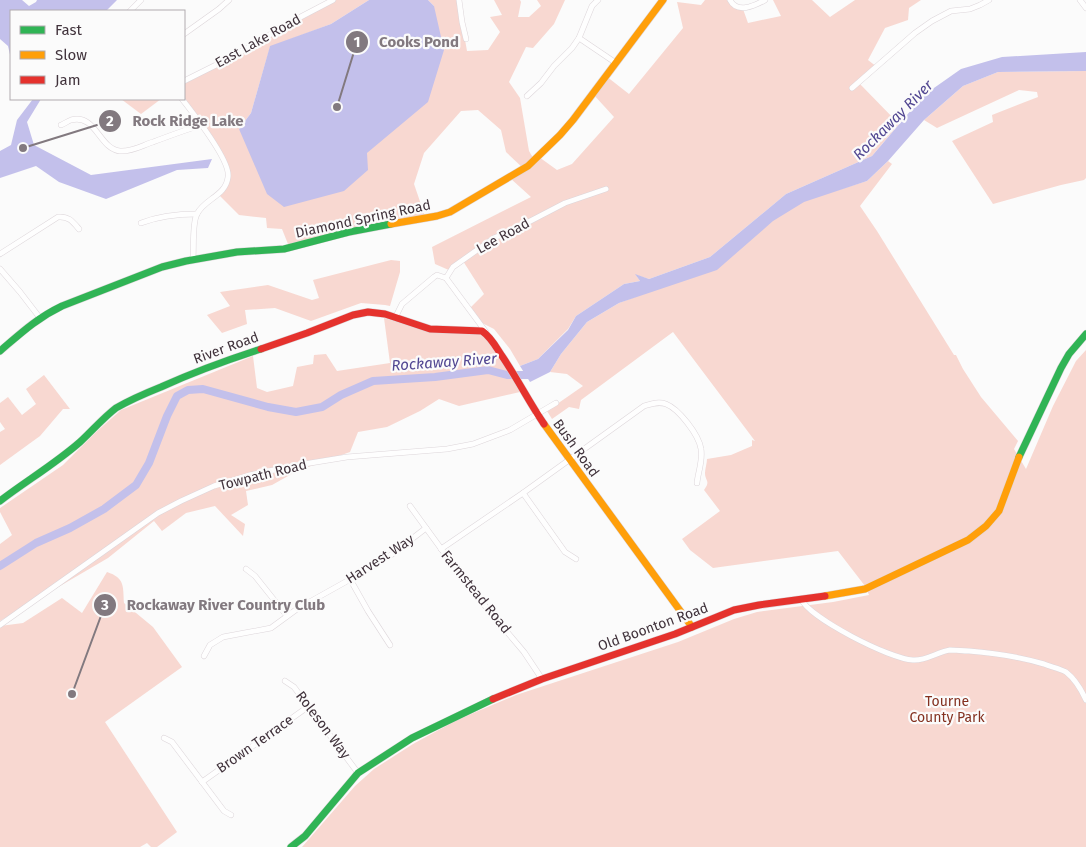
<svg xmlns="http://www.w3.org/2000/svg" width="1086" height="847" viewBox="0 0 1086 847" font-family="'Fira Sans',sans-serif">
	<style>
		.green { fill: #f8d8d1 }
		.water { fill: #c3c0eb }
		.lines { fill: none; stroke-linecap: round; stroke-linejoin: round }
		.river { stroke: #c3c0eb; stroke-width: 8 }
		.street-casing { stroke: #ddd6da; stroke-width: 6 }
		.fast-casing { stroke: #ddd6da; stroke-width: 8 }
		.slow-casing { stroke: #ddd6da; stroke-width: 8 }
		.jam-casing { stroke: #ddd6da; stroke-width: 8 }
		.street { stroke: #fefefe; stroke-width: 5 }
		.fast { stroke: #30b455; stroke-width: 7 }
		.slow { stroke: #ff9f0a; stroke-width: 7 }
		.jam { stroke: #e5322d; stroke-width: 7 }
		.labels { text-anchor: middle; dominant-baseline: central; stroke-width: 4.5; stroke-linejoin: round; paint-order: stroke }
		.street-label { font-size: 14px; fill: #41333c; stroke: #fbfbfb }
		.park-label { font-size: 14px; fill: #843120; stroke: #fbfbfb }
		.water-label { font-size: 15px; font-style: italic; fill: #524792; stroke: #fbfbfb }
		.leader { fill: none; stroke: #82797f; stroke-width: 2 }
		.callout-dot { fill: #82797f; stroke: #fbfbfb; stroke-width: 2 }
		.mark-label { font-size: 15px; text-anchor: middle; font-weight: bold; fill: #fff }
		.callout-label { font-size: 15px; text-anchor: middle; font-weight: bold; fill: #82797f; stroke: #fbfbfb; stroke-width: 4.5; stroke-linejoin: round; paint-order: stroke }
	</style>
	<rect width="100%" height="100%" fill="#fbfbfb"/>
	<!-- green -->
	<g class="green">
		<polygon points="335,0 369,0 331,24 270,47 251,113 239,129 367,153 434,6 428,0 458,0 467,51 488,50 500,32 490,17 502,15 494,0 520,0 521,2 518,17 529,17 541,6 537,0 565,0 554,24 533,48 526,47 509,82 520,98 529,151 535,161 539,157 557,170 572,164 614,117 593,94 606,76 629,94 683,28 677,2 701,5 705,0 731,0 730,4 743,9 748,23 781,16 773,0 812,0 830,17 855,0 921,0 909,8 908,20 885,28 868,60 877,67 859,83 899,124 872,156 786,194 710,257 649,279 636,275 640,281 624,284 576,316 568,329 538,359 520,366 510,349 494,329 476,320 469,309 484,294 463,261 451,271 435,264 432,247 531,197 510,178 524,169 506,152 501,130 478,110 461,111 424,153 414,184 426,219 290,249 282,229 267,228 266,218 239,215 219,195 227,184 226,164 184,99 184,84 264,41"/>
		<polygon points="1086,71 1086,178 1084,180 1061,185 993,204 952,141 993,122 992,115 1038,97 1037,92 1019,90 937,128 924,120 963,86 998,72"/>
		<polygon points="121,99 161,99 141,114"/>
		<path d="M888,161L892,164L860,206L877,231L954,355H956L963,369L981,397L1018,441L1014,449L1026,469L1053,406L1076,361L1086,350V847H302L355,786L374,769L413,744L457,720L516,695L678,642L734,619L757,612L833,602L869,595L865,586L838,551L713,568L690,550L682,539L720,511L704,490C711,481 705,481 705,473C705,469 707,463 707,459L731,455L752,446V440L755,441L673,332L581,400L579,409L569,407L552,419L547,411L583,386L567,374L550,372L561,354L587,322L619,303L643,294L693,271L793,204L867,181Z"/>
		<polygon points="391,260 400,261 400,272 390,306 385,305 361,303 311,321 275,308 245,310 247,324 222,333 207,315 230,306 220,292 268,285 312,300 319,298 313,280"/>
		<polygon points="384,318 431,332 455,331 479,334 487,339 501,358 520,392 459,406 439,399 420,411 387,427 358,432 350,452 297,471 272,485 246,491 248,505 231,515 245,524 243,536 215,506 186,513 162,531 154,521 108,558 0,621 0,544 12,535 0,512 0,508 63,465 96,432 121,410 253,356 257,388 267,392 293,386 297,367 313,364 314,355 326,354 337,371 390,363"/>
		<polygon points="44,375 70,409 63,409 40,436 0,465 0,432 5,429 0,422 0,403 8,397 22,415 36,404 26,389"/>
		<path d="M107,572C125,578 123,586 124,603L153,627L182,667L105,722L177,832L157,847H151L147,843L140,847H0V626L23,623L62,598L82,613Z"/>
	</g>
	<!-- water -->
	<g class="water">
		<polygon points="0,0 22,0 29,6 36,2 37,0 117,0 106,11 11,11 11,59 8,46 0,39"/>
		<polygon points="369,0 428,0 434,6 444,50 428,102 367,153 368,170 344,191 284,207 267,194 239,129 251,113 270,46 331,24"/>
		<polygon points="1086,52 1086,71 998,72 963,86 924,120 888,161 867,181 804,202 773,221 717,270 619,303 587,322 561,354 550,372 530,382 520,366 538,359 568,330 576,316 624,284 640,281 635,274 649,279 710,257 786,194 872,156 924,95 961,69 1002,57"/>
		<polygon points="33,99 41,99 27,122 34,145 91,175 212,159 208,168 177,170 106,199 59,182 36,166 0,178 0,151 11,145 17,120"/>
	</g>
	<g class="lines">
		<!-- river -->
		<polyline class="river" points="0,566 36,543 70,528 104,509 136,485 149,463 167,416 177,396 188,390 203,389 268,407 296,412 322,407 341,395 373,381 435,377 488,370 507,375 529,375 534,371"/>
		<defs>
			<g id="street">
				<polyline points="459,0 462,22 466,39"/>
				<path d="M730,0C737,14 754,6 765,0"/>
				<polyline points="1080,0 1086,8"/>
				<polyline points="130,11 141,0"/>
				<polyline points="184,34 219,9 229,0"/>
				<polyline points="579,38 616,63"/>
				<polyline points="184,81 232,57 291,22 333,0"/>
				<polyline points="852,88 915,33 932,21 951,11 970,9 980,5 989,0"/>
				<polyline points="527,96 541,83 554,66 572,48 579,38 592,6 598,0"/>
				<path d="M182,99C193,113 231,161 228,177C226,196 204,199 197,214C192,223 194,248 193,259"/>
				<path d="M61,125C64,124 68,121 71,120C96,113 99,149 120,151C132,152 143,145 153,142C169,136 185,130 201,125"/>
				<path d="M141,223C159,216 177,214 197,214"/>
				<path d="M0,254L58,217C69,216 73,222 79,229"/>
				<polyline points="0,269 20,292 40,318"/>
				<polyline points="446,278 453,267 494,238 515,229 565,203 606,189"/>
				<polyline points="446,278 486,332"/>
				<polyline points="395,318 402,304 434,277 437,275 446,278"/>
				<polyline points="523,493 565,552 576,559"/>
				<polyline points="410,506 469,587 524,652 542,679"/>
				<path d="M441,549L523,493L644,406C651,404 658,401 666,404C679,409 699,435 701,449C703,461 698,472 697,483"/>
				<polyline points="246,569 255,576 287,616"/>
				<polyline points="350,579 368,611 390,645"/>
				<path d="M801,599C811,619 890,659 913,660C926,661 937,652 950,650C956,650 963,651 969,651C994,653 1020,657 1044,664C1051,667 1059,668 1066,672C1075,679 1081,689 1086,700"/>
				<polyline points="0,625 158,513 181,501 214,486 250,475 298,465 347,457 447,449 473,444 510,430 556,403"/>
				<polyline points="204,656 210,645 223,637 271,628 297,609 365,571 391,555 426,528"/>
				<polyline points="285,681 294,687 358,773"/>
				<polyline points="164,738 172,742 224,811 231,815"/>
				<polyline points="202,782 309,706"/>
			</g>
			<g id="fast">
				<path d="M0,351C21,333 37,318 62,306L162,267L186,261L237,252L284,249L349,232L391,224"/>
				<polyline points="1019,457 1061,368 1069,354 1086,334"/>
				<path d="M0,501C26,481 55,464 80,442C92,431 103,418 116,408C130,400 146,393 161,387C194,372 227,360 261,349"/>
				<polyline points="291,847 305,836 358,773 412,738 493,699"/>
			</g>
			<g id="slow">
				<polyline points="391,224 437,216 450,212 528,166 560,135 573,120 663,0"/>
				<polyline points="544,424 692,627"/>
				<polyline points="825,596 865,589 968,540 986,526 999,511 1019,457"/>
			</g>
			<g id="jam">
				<path d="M261,349L307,333L353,315L368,312L385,314L430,329L482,331C491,337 496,347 502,356C517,378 529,402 544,424"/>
				<polyline points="493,699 542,679 675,634 734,610 759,605 825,596"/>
			</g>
		</defs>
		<!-- street casing -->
		<use href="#street" class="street-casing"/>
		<!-- fast casing -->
		<use href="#fast" class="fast-casing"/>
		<!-- slow casing -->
		<use href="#slow" class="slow-casing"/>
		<!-- jam casing -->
		<use href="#jam" class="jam-casing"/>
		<!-- street -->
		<use href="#street" class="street"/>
		<!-- fast -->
		<use href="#fast" class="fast"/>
		<!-- slow -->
		<use href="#slow" class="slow"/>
		<!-- jam -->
		<use href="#jam" class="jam"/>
	</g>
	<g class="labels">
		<!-- street labels -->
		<g class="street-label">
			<text transform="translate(258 41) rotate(-29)">East Lake Road</text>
			<text transform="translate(363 219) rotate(-12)">Diamond Spring Road</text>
			<text transform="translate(503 236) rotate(-29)">Lee Road</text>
			<text transform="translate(226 348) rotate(-20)">River Road</text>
			<text transform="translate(576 448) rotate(54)">Bush Road</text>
			<text transform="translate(263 475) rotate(-14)">Towpath Road</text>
			<text transform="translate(380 559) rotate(-33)">Harvest Way</text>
			<text transform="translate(476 592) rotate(51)">Farmstead Road</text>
			<text transform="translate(653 627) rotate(-20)">Old Boonton Road</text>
			<text transform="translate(323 725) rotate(53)">Roleson Way</text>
			<text transform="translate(255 744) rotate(-35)">Brown Terrace</text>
		</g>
		<!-- park labels -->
		<g class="park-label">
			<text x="947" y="701">Tourne<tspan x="947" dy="16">County Park</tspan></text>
		</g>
		<!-- water labels -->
		<g class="water-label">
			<text transform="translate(893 120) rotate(-45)">Rockaway River</text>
			<text transform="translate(444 362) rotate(-4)">Rockaway River</text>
		</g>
	</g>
	<!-- callouts -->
	<path class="leader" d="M337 107L357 42M23 148L110 121M72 694L105 605"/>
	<g class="callout-dot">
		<circle cx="337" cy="107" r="5"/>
		<circle cx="23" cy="148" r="5"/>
		<circle cx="72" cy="694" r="5"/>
		<circle cx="357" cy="42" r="12"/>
		<circle cx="110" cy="121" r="12"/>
		<circle cx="105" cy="605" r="12"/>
	</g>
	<g class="mark-label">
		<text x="357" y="47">1</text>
		<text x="110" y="126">2</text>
		<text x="105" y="610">3</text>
	</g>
	<g class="callout-label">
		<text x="419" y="47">Cooks Pond</text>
		<text x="188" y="126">Rock Ridge Lake</text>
		<text x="226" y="610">Rockaway River Country Club</text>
	</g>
	<!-- legend -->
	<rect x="10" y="10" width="175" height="90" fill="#fbfbfb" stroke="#b1abaf"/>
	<rect x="20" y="26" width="25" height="8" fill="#30b455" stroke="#b1abaf"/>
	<text x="55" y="35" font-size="15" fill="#41333c">Fast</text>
	<rect x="20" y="51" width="25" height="8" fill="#ff9f0a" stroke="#b1abaf"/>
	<text x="55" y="60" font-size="15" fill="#41333c">Slow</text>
	<rect x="20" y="76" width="25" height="8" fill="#e5322d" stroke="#b1abaf"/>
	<text x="55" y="85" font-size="15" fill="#41333c">Jam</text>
</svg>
